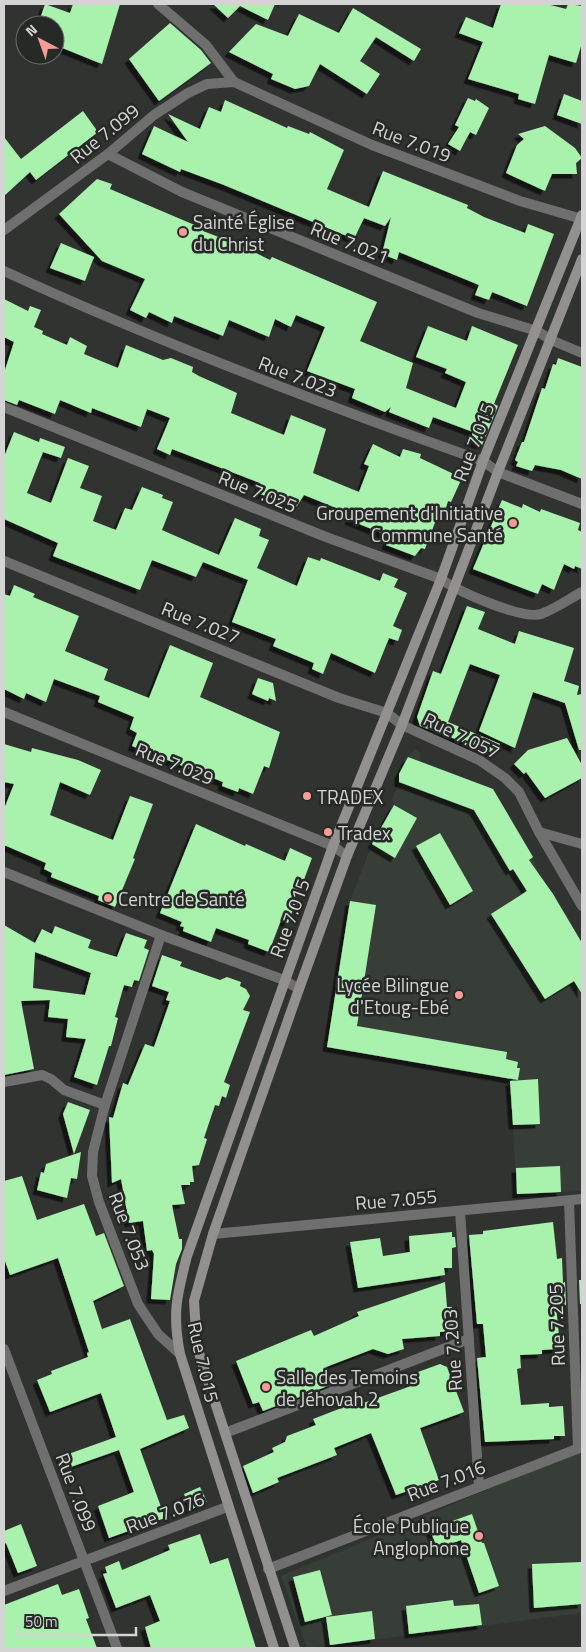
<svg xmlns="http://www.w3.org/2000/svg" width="586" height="1652" viewBox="0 0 586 1652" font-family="'Titillium Web',sans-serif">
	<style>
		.built { fill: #373e38 }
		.building { fill: #a8f2ad; fill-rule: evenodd; filter: url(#shadow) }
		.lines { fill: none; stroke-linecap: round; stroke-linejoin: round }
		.street { stroke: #706f6f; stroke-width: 10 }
		.secondary { stroke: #939190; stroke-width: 10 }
		.poi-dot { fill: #f59c96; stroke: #272927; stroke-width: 2 }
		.labels { text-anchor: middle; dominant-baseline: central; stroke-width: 5; stroke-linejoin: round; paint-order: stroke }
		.street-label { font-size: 19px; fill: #d3d4d3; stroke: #272927 }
		.poi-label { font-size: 19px; fill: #d3d4d3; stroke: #272927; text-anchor: start }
	</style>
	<defs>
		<filter id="shadow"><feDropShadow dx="-4.5" dy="4.5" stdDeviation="0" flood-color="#0009"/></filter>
	</defs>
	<rect width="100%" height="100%" fill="#313331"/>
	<!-- built -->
	<g class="built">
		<polygon points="415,749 420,753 420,761 492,788 533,857 538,872 582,943 582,1191 517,1194 510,1081 503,1077 327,1047 350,901 372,844 394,805 392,799 400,781 399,774 404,765 402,764 406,757 408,758 411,752 413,753"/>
		<polygon points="582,1450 582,1613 307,1648 281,1576"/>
	</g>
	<!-- building -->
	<g class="building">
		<polygon points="45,4 70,13 73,4 120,4 102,64 55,45 55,25 38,25"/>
		<polygon points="213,4 275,4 268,20 240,6 228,18"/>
		<polygon points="501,4 547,4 566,9 568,4 582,6 582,43 576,63 549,55 535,104 518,99 519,94 468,79 483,42 459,33 466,17 493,28"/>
		<polygon points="353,8 421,49 414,61 376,37 360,61 380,74 367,94 320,64 309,86 295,89 271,79 273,74 229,52 256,24 288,36 299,14 339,33"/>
		<polygon points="170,23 201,50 211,63 159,101 129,59"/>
		<polygon points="564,94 582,101 582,124 557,115"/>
		<polygon points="468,98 475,101 476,99 489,108 476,135 470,132 460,151 448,144 459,127 455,125"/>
		<polygon points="225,100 287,128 288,126 309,134 310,132 344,150 327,189 369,207 383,171 468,205 467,208 484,217 525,233 528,224 554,234 527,306 492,292 489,300 475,295 479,285 399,252 397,260 382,254 391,217 385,226 364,218 354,239 224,185 181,169 180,172 142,154 154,126 188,142 168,114 200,129 209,107 221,112"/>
		<polygon points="83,111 98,132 36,180 30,172 4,196 4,137 21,159"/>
		<polygon points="545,126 575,148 582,158 576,163 577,174 552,174 545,191 506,173 517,145 524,139 518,134"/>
		<polygon points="97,179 112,184 110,189 204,229 203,231 242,246 270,260 272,257 377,302 360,341 413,363 406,388 456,408 466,382 445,373 447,369 416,357 428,326 467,341 472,326 518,345 494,404 498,406 482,445 470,441 473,432 433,417 429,428 389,412 391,407 385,412 352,398 355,389 307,371 325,327 296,315 291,327 275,319 269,337 229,320 223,336 174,316 172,323 149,312 146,318 130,310 145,279 102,261 59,214"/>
		<polygon points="61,243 94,257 85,281 50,268"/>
		<polygon points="4,299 28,311 30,306 41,310 34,327 43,331 42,334 67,345 70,337 87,346 84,354 118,368 126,345 163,360 171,358 193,367 192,372 199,376 237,393 231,413 284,435 291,415 326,429 313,473 359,492 369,466 364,464 373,444 400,457 403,449 421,454 420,458 462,478 451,502 448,501 444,514 439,512 425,549 421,548 415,556 386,545 389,536 349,520 351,514 304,495 295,509 286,503 257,493 260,483 172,449 170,455 157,449 170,418 147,409 141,427 92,408 91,413 60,400 55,414 19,400 17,405 4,400 4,373 14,342 4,337"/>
		<polygon points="558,358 582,367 582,479 561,470 535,465 532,471 516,466 518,462 515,460 522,442 524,442 542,388 545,389 553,364 556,365"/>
		<polygon points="14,432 39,442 40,438 65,447 61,458 43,452 27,493 51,503 68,458 89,466 80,488 102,496 93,521 116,530 125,508 132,510 142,487 163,495 162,498 173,502 162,530 219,555 235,518 261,529 259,536 269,540 257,568 297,586 308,557 320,561 321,558 380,581 383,573 398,579 394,587 407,593 393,626 402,630 398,641 389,638 375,673 331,653 323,674 312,669 314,663 273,646 276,639 232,622 248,580 203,562 196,577 152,560 140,590 53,556 58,543 4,519 4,457"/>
		<polygon points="502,500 522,508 523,504 540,512 541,509 580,523 578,530 582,532 582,569 575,566 574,569 564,564 554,590 542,584 538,594 473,569"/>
		<polygon points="14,585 35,594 33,597 79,616 65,651 108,669 104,680 149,698 170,645 213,663 200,697 280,732 269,768 264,766 253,794 239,788 238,792 222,786 223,782 132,746 137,733 130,729 134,717 98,702 100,696 54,679 46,702 26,693 24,699 4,689 4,594 10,596"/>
		<polygon points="467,606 485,612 478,629 515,644 519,631 574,648 564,681 579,686 577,695 582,694 582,750 579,750 565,703 533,692 515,748 479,731 500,675 470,664 448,722 500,744 496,754 420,726 417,717 433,671 441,674"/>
		<polygon points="258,678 273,683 276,701 269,698 268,701 252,694"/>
		<polygon points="567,738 582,765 582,778 545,798 526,772 524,774 514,764 528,750"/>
		<polygon points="4,744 31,752 32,748 78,760 101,770 90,795 60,782 50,815 113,840 130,796 153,804 133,858 135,859 115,907 98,900 99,896 51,877 52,873 44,869 46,863 4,845 4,809 14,784 4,782"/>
		<polygon points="408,757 493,789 533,857 529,860 553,894 582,943 582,994 574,981 545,999 491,914 527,891 513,869 510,871 474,810 399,782 399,774"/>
		<polygon points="394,805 417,818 395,858 372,844"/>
		<polygon points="196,824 245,846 246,844 285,861 290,848 312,858 288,923 281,920 269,952 248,944 249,940 216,928 211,942 183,931 184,927 180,926 182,922 160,913"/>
		<polygon points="440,833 473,891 450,905 416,846"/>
		<polygon points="350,901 376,905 357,1026 507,1052 506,1059 518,1062 517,1068 520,1068 518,1080 327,1047"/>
		<path d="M4,925L35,943L42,929L52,934L55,926L91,940L88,948L117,957L126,933L147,940L144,948L149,950L139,981L134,980L132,987L124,985L115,1017L118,1018L111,1046H109L97,1085L74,1077L86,1039L66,1037L68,1019L48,1017L50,1000L21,1001L34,1069L4,1075ZM35,952L91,973L85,995L33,988Z"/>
		<polygon points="162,955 182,962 180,966 220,980 227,977 241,982 240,986 246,989 250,996 243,1010 250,1012 224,1082 230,1085 226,1098 222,1096 219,1106 215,1105 204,1138 207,1139 199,1165 192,1166 194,1182 190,1182 190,1185 181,1185 185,1204 172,1205 179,1239 182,1239 182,1249 176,1264 170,1300 151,1299 154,1254 152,1250 147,1251 143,1221 129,1223 121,1179 112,1183 109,1117 113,1118 123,1083 128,1085 145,1044 154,1047 170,1001 166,1000 169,992 152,986"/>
		<polygon points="538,1079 540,1124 513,1125 510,1081"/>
		<polygon points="68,1102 90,1110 74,1154 63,1114"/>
		<polygon points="81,1152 77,1179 71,1178 67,1198 37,1190 41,1172 44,1173 46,1164"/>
		<polygon points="560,1166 561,1192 517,1194 516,1168"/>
		<polygon points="22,1176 37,1220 84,1204 96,1236 104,1233 124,1286 93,1301 102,1329 130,1319 167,1420 184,1415 189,1428 140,1449 165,1518 109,1538 98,1506 134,1492 119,1450 65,1469 60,1457 116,1437 101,1393 50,1412 37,1380 52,1374 51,1371 88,1357 87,1353 89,1352 58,1258 10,1275 4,1258 4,1181"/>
		<polygon points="553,1222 557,1259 562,1258 563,1283 565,1282 566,1305 556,1306 560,1346 556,1349 542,1350 542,1354 520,1355 521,1368 517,1369 521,1405 549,1403 549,1407 563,1406 565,1436 554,1436 554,1439 485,1442 477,1358 486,1357 483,1324 477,1324 469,1235 483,1234 483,1231"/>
		<polygon points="452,1232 452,1237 455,1237 456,1247 452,1248 452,1268 444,1268 445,1275 358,1288 350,1242 380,1238 383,1256 410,1252 409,1236"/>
		<polygon points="579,1280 582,1280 582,1304 580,1304"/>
		<polygon points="445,1282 447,1307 452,1307 454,1331 440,1332 440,1336 402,1339 404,1349 388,1354 373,1349 326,1367 333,1384 263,1411 259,1402 253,1404 236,1361 311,1330 314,1336 359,1316 357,1312"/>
		<polygon points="440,1364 447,1367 464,1412 420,1428 439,1480 396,1495 371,1433 334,1448 337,1455 277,1478 279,1482 253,1493 243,1466 274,1452 272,1448 285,1442 287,1436 316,1425 313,1419 357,1402 358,1405 411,1386 407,1376"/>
		<polygon points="200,1487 207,1502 190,1510 184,1494"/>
		<polygon points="472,1514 482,1543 484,1543 499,1586 479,1593 461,1540 437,1549 430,1529"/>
		<polygon points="21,1524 37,1566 18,1573 6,1543 4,1544 4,1531"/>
		<polygon points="200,1534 210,1564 228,1558 256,1648 151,1648 145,1627 160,1621 150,1595 116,1608 103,1574 107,1573 105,1567 119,1561 122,1570 170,1550 168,1545"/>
		<polygon points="582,1562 582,1604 534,1608 532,1564"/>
		<polygon points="320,1570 332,1615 305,1622 293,1577"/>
		<polygon points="58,1584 62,1595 79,1589 89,1618 86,1619 97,1648 4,1648 4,1605"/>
		<polygon points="453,1600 454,1606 479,1604 482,1625 409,1634 406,1606"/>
		<polygon points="372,1611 375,1639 330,1645 326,1617"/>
	</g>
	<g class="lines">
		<!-- street -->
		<g class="street">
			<polyline points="158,4 206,45 234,82"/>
			<polyline points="108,154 182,192 478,313 537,331 551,340 582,353"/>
			<polyline points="4,230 108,154 154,115 188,93 207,84 234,82 372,145 520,201 582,219"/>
			<path d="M4,271C160,343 321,404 483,461L498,472L582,504"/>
			<path d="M4,407L326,537L441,579C457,591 522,620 541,614C555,609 569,599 582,592"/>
			<polyline points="4,561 339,698 387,713 402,725 479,760 505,778 519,792 539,832 582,906"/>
			<polyline points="4,712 333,846 347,856"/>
			<polyline points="539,832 582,844"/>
			<polyline points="4,872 161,935 284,980 299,989"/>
			<polyline points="161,935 105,1105 93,1152 92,1176 99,1202 138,1304 158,1334 180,1354"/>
			<polyline points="4,1082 42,1075 51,1079 64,1090 105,1105"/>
			<polyline points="569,1201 578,1448"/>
			<polyline points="460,1211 479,1486"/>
			<polyline points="213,1234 582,1199"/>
			<polyline points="4,1349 117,1648"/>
			<polyline points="225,1433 469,1339"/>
			<polyline points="268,1569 582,1447"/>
			<polyline points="4,1591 227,1507"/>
		</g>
		<!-- secondary -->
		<g class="secondary">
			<path d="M274,1648L180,1354C172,1313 177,1295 187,1256L333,846L441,579L483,461L582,215"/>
			<polyline points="295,1648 197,1347 194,1301 213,1234 299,989 347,856 402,725 498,472 582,259"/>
		</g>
	</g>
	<!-- markers -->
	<g class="poi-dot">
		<circle cx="183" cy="232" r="5"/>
		<circle cx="513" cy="523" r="5"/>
		<circle cx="307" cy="796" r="5"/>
		<circle cx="328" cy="832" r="5"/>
		<circle cx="108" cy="898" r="5"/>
		<circle cx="459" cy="995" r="5"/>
		<circle cx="266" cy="1387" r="5"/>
		<circle cx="479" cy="1536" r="5"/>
	</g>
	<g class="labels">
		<!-- street labels -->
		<g class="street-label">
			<text transform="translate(104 133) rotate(-39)">Rue 7.099</text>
			<text transform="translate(412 141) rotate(21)">Rue 7.019</text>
			<text transform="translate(350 242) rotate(22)">Rue 7.021</text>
			<text transform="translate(298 376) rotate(21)">Rue 7.023</text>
			<text transform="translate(473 442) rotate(-69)">Rue 7.015</text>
			<text transform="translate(258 491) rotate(22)">Rue 7.025</text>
			<text transform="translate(201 622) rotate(22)">Rue 7.027</text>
			<text transform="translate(462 735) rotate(26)">Rue 7.057</text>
			<text transform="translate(175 763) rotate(22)">Rue 7.029</text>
			<text transform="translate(289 918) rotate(-70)">Rue 7.015</text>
			<text transform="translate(396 1199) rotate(-5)">Rue 7.055</text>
			<text transform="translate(130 1231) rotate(69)">Rue 7.053</text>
			<text transform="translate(556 1325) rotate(-92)">Rue 7.205</text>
			<text transform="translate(452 1350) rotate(-94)">Rue 7.203</text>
			<text transform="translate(204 1362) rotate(77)">Rue 7.015</text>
			<text transform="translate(446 1480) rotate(-21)">Rue 7.016</text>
			<text transform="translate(77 1492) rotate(69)">Rue 7.099</text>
			<text transform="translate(165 1512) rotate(-21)">Rue 7.076</text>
		</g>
		<!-- poi labels -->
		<g class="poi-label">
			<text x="193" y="221">Sainté Église<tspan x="193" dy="22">du Christ</tspan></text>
			<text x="503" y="512" text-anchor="end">Groupement d'Initiative<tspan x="503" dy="22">Commune Santé</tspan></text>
			<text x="317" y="796">TRADEX</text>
			<text x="338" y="832">Tradex</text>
			<text x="118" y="898">Centre de Santé</text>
			<text x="449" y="984" text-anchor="end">Lycée Bilingue<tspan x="449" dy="22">d'Etoug-Ebé</tspan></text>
			<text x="276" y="1376">Salle des Temoins<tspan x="276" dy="22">de Jéhovah 2</tspan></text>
			<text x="469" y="1525" text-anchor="end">École Publique<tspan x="469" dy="22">Anglophone</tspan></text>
		</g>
	</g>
	<!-- border -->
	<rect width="586" height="1652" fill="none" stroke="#d3d4d3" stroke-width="10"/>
	<!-- north arrow -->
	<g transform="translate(40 40) rotate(319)"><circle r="24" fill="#272927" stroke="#6c6d6c"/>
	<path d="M0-4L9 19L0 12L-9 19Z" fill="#f59c96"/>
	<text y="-8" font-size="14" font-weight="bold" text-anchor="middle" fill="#d3d4d3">N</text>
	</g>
	<!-- scale -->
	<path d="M18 1627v8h118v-8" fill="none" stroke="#d3d4d3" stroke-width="2.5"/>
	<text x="25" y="1627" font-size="15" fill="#d3d4d3" stroke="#272927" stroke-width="4" paint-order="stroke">50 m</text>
</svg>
